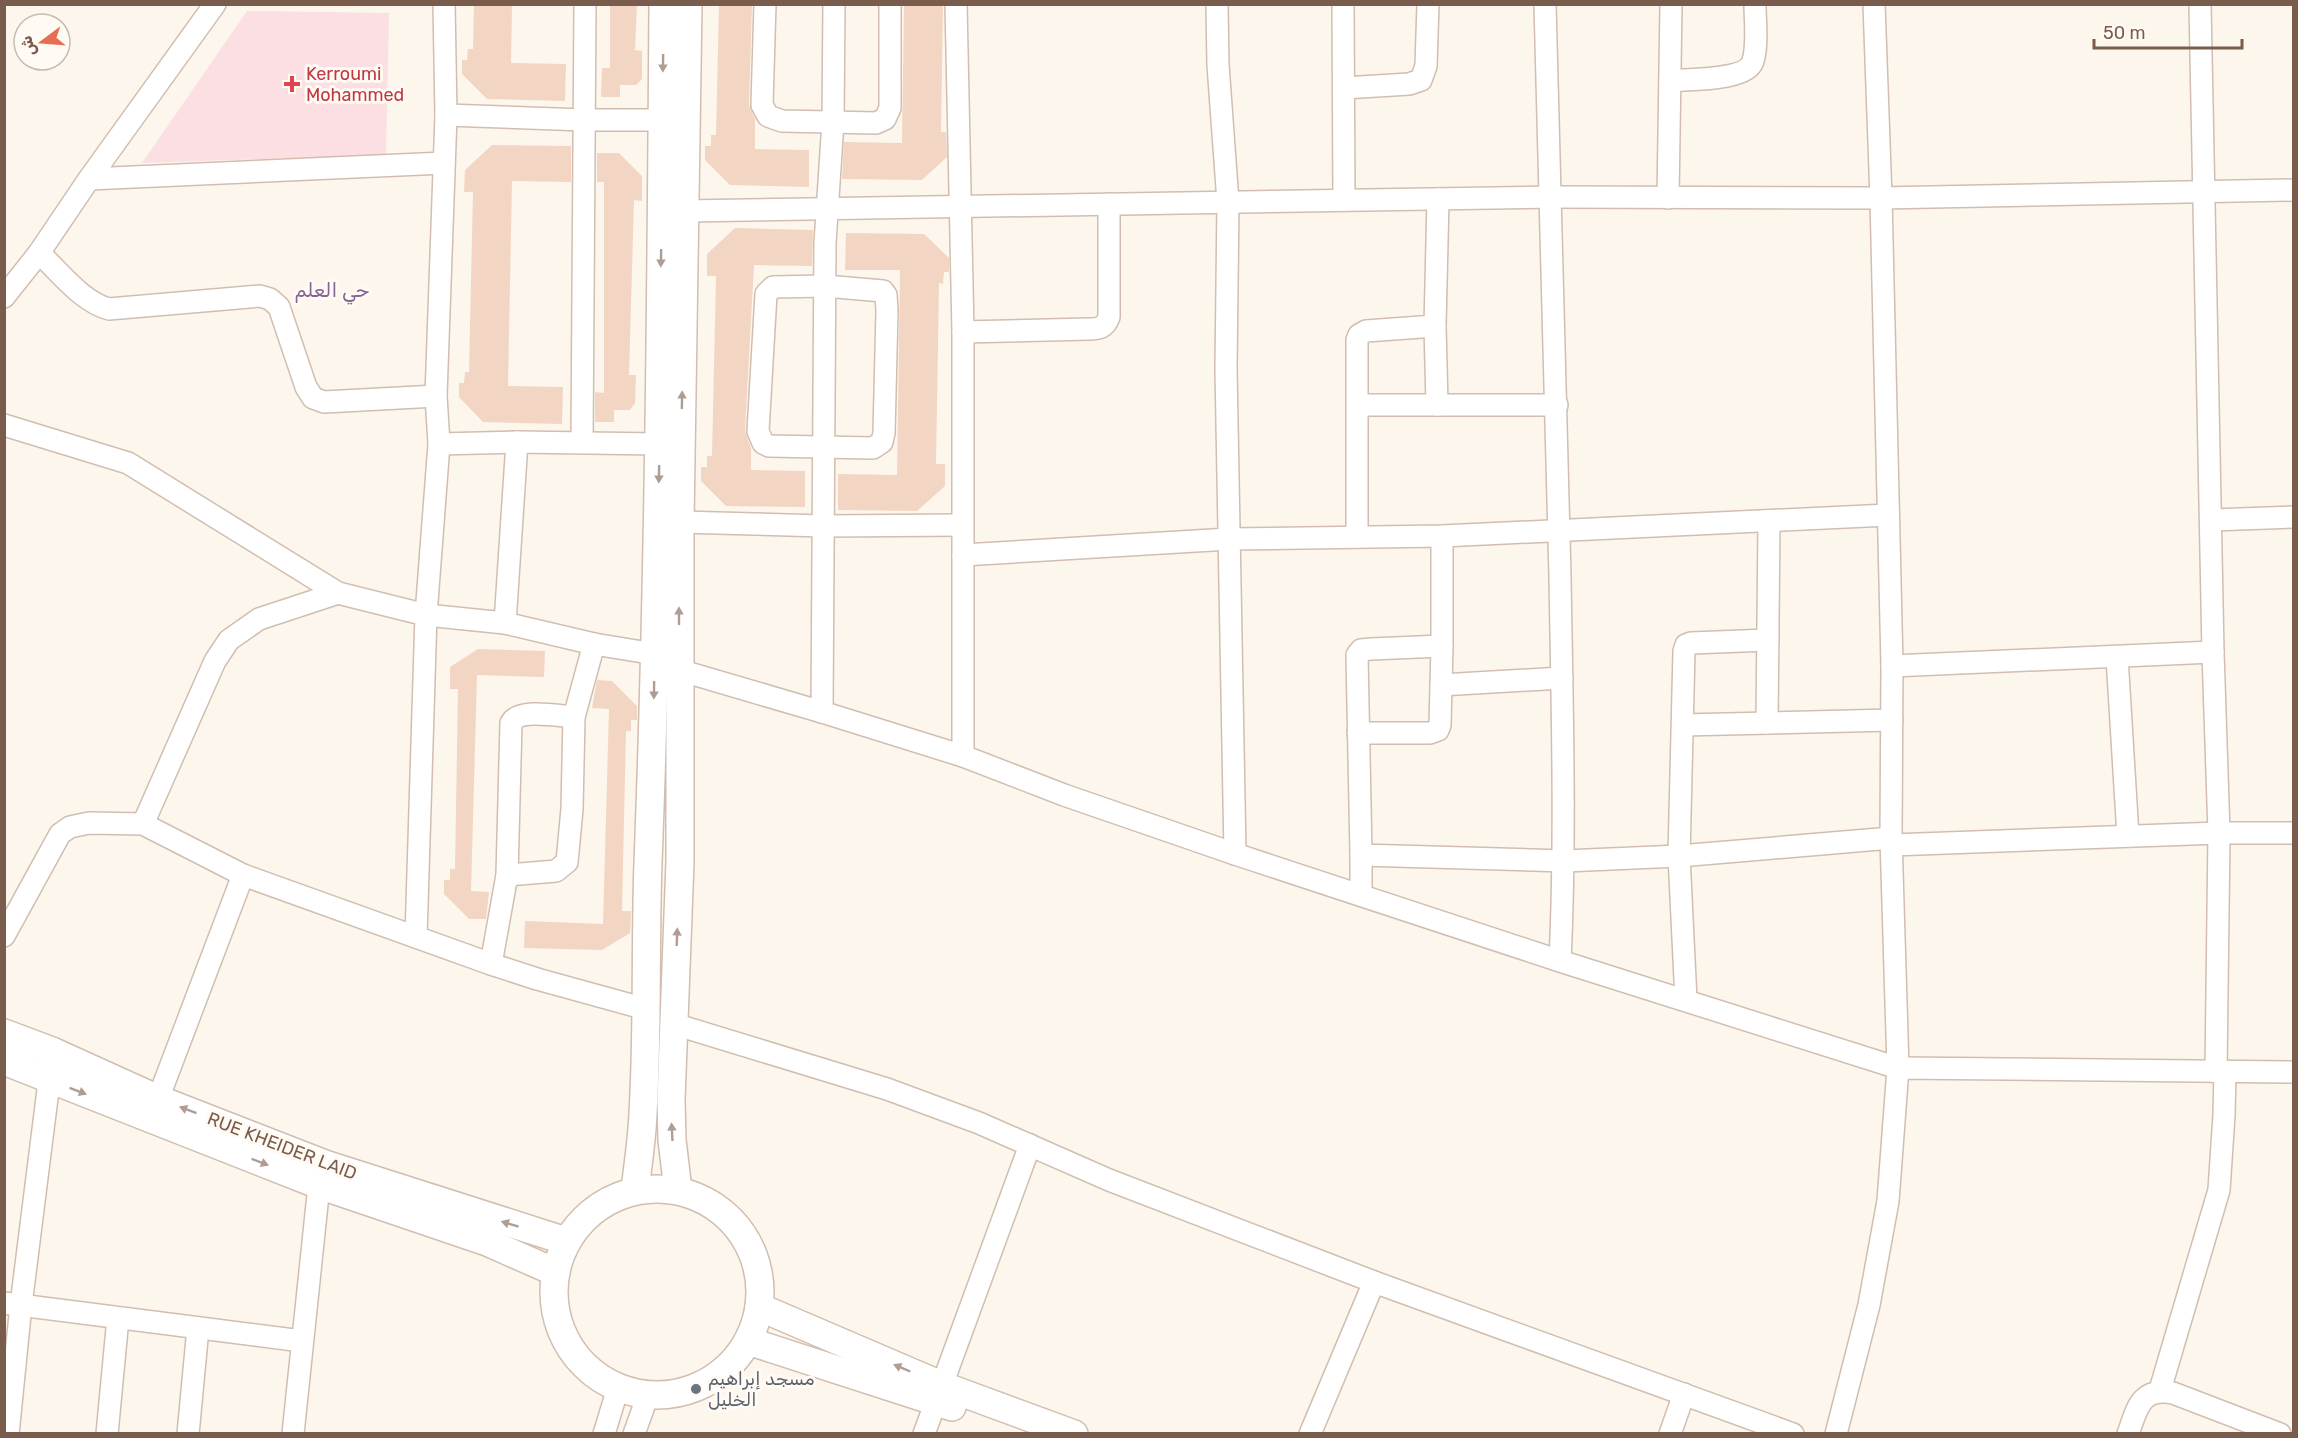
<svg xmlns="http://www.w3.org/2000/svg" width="2298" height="1438" viewBox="0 0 2298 1438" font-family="Rubik,'Noto Naskh Arabic',sans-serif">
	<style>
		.medical { fill: #fbdfe3 }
		.building { fill: #f3d5c3 }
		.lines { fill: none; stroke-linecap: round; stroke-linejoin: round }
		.minor-casing { stroke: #d1beb0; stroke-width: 24 }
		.tertiary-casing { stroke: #d1beb0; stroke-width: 30 }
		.minor { stroke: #fff; stroke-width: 21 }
		.tertiary { stroke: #fff; stroke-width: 27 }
		.oneway { fill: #af9d94 }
		.health-dot { fill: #e0444e; stroke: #fffaf3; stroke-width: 2 }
		.worship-dot { fill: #6b7280; stroke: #fffaf3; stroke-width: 2 }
		.labels { text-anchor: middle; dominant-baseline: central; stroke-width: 6; stroke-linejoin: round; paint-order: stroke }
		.health-label { font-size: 18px; fill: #be3a42; stroke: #fffaf3; text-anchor: start }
		.street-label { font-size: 18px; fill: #7a5c4d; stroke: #fffaf3 }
		.worship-label { font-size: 18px; fill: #5b616d; stroke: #fffaf3; text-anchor: start }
		.neighbourhood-label { font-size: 20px; fill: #846695; stroke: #fffaf3 }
	</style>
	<rect width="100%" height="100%" fill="#fdf6ec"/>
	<!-- medical -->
	<polygon class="medical" points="247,11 389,13 386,155 142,163"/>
	<!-- building -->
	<g class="building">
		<polygon points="474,4 512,4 511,63 566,64 565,101 487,99 462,74 462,60 467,60 468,49 473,49"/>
		<polygon points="610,4 637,4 635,50 642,51 642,79 636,85 620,85 620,97 601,97 602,68 610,68"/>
		<polygon points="719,4 752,4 749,105 755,119 755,149 809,150 809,187 730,185 705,160 705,146 711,146 711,135 716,135"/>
		<polygon points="904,4 943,4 941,132 946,132 947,157 922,180 842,179 844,142 902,143"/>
		<polygon points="492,145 571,146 571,182 512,181 508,386 563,387 562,424 483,422 459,397 459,383 464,383 465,372 469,372 473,192 464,192 465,170"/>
		<polygon points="597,153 619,153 642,176 642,201 634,200 629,375 636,375 635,403 630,410 614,410 614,422 595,422 595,392 604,393 604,182 597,182"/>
		<polygon points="735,228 813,230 812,266 754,265 745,430 751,448 751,470 805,471 805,507 726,506 701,481 701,467 707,467 707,456 712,456 716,276 707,276 707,254"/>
		<polygon points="846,233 924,234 949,258 949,272 944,272 943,284 939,283 936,464 945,464 945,486 917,511 838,510 838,474 897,475 900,270 845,270"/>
		<polygon points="478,649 545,651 544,677 477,675 471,891 489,892 486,919 469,919 444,894 444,880 450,880 450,869 455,869 458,689 450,689 450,667"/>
		<polygon points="597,680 612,681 637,706 637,720 631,720 631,731 626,731 622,911 631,911 630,933 602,950 524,948 525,921 603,924 609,709 592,708"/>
	</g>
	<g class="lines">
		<defs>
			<g id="minor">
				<polyline points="765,4 762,105 768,116 782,121 876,123 885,119 890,108 890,4"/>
				<polyline points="956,4 963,332 963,756"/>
				<polyline points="1217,4 1218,65 1228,202 1226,369 1235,854"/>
				<polyline points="1343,4 1344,200"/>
				<path d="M1545,4C1551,195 1556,386 1560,576C1562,705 1566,832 1560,961"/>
				<polyline points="2200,4 2213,652 2219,833 2216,1072"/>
				<path d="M1670,81C1688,79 1747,81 1753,61C1758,44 1755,22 1755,4"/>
				<polyline points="1344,88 1409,84 1421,80 1426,66 1428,4"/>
				<polyline points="446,115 584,120 662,120"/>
				<polyline points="89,179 444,163"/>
				<polyline points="1668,198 1671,4"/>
				<polyline points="685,211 1551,197 1881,198 2294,190"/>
				<path d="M39,253C60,272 82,302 109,309L260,296L270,299L279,307L306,387L313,398L324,402L436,396"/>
				<polygon points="825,286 883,291 886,295 887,311 884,433 882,442 873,448 769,446 763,443 758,431 766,294 773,287"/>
				<polyline points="4,297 39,253 89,179 215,4"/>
				<polyline points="1435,326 1437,405"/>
				<path d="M963,332L1089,329C1099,329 1105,328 1109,317V204"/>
				<polyline points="1358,405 1557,405"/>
				<polyline points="4,425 128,463 338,593 426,615 505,623 594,644 655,654"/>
				<polyline points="582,442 585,4"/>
				<polyline points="439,444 517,442 659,444"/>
				<polyline points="2212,520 2294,517"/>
				<polyline points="680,522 824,526 962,525"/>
				<polyline points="1442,536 1442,646 1371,649 1361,650 1357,655 1361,855 1565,861 1679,856 1891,838"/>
				<polyline points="1357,537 1357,340 1359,335 1366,331 1435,326 1438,199"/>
				<polyline points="963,555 1229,539 1442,536 1888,515"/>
				<polyline points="505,623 517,442"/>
				<polyline points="2117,657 2128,836"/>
				<polyline points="1892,666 2213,652"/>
				<polyline points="679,670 822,712 963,756 1064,795 1235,854 1560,961 1898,1068 1891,838 1892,666 1881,198 1874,4"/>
				<polyline points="1441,685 1562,678"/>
				<polyline points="822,712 825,243 833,122 834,4"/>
				<polyline points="1767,723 1769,522"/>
				<polyline points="1683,725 1892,720"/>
				<polyline points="1358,733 1430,733 1438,730 1440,725 1442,646"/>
				<polyline points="143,824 215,661 229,640 259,619 338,593"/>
				<polyline points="1892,845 2219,833 2294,833"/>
				<polyline points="1361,855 1361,895"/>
				<polyline points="507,875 556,871 567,862 572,809 574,717 594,644"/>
				<polyline points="4,936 60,834 70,827 89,823 143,824 243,875 491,964 537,979 646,1009"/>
				<polyline points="416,937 426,615 439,444 436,396 446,115 444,4"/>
				<path d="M491,964L507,875L511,723C519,708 558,716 574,717"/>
				<polyline points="1686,1000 1679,856 1684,651 1686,645 1691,643 1768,640"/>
				<polyline points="674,1024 887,1089 979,1123 1109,1180 1374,1282 1793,1434"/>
				<polyline points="158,1099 243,875"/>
				<polyline points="4,1303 302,1341"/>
				<polyline points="2160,1390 2219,1190 2224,1115 2225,1072"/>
				<polyline points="8,1434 21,1305 51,1066"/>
				<polyline points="107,1434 118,1318"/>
				<polyline points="188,1434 198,1328"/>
				<polyline points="293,1434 319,1185 323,1172"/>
				<polyline points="604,1434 618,1388"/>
				<polyline points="634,1434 648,1395"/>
				<polyline points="924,1434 1030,1145"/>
				<polyline points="1310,1434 1374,1282"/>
				<polyline points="1670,1434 1684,1394"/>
				<polyline points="1836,1434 1869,1305 1888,1201 1898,1068 2294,1072"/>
				<path d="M2128,1434C2137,1409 2140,1387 2173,1393L2280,1434"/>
			</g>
			<g id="tertiary">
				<polyline points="4,1033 52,1051 158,1099 325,1164 566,1241"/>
				<polyline points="4,1061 319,1185 487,1242 555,1272"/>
				<circle cx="657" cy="1292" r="103"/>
				<path d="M635,1190C638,1164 642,1139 643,1113C648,1030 645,946 648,863C659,577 661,291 663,4"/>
				<polyline points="678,1190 672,1140 671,1100 680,862 680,522 688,4"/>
				<polyline points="759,1307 941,1385 1074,1434"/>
				<polyline points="748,1341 952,1407"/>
			</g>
		</defs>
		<!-- minor casing -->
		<use href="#minor" class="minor-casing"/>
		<!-- tertiary casing -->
		<use href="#tertiary" class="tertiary-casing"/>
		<!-- minor -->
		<use href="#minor" class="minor"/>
		<!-- tertiary -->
		<use href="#tertiary" class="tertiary"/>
	</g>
	<!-- one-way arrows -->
	<defs><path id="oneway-solid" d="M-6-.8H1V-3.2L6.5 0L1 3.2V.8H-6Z" transform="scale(1.5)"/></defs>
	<g class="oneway">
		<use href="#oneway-solid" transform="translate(663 63) rotate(91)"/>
		<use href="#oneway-solid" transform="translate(661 258) rotate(91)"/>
		<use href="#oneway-solid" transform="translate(682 400) rotate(-89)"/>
		<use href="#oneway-solid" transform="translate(659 474) rotate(91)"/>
		<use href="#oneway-solid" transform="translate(679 616) rotate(-90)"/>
		<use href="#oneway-solid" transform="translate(654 690) rotate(91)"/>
		<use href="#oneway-solid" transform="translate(677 937) rotate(-88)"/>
		<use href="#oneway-solid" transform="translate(78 1091) rotate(21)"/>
		<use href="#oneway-solid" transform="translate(188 1110) rotate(-159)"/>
		<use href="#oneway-solid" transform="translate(672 1132) rotate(-93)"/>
		<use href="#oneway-solid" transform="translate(260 1162) rotate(21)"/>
		<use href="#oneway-solid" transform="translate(510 1224) rotate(-163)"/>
		<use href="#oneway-solid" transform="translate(902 1368) rotate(-157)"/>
	</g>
	<!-- markers -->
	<path class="health-dot" d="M289 75h6v6h6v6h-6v6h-6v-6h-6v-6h6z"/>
	<circle class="worship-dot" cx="696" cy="1389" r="6"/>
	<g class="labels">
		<!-- health labels -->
		<g class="health-label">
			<text x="306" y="74">Kerroumi<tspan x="306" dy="21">Mohammed</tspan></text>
		</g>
		<!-- street labels -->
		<g class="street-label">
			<text transform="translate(282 1146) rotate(21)">RUE KHEIDER LAID</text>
		</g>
		<!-- worship labels -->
		<g class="worship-label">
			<text x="708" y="1379">مسجد إبراهيم<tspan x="708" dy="21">الخليل</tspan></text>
		</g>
		<!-- neighbourhood labels -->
		<g class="neighbourhood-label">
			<text x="332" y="290">حي العلم</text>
		</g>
	</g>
	<!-- border -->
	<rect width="2298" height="1438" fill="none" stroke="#7a5c4d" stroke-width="12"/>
	<!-- north arrow -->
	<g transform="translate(42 42) rotate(254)"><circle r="28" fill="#fffaf3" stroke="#cabbb1" stroke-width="1.5"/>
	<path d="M0-4.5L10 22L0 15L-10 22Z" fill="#e76f51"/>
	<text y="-9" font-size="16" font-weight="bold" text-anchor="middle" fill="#7a5c4d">ش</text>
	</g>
	<!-- scale -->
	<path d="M2094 39v9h148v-9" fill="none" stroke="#7a5c4d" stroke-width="3"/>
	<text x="2103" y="39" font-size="18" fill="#7a5c4d" stroke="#fffaf3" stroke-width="4.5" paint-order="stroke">50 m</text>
</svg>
